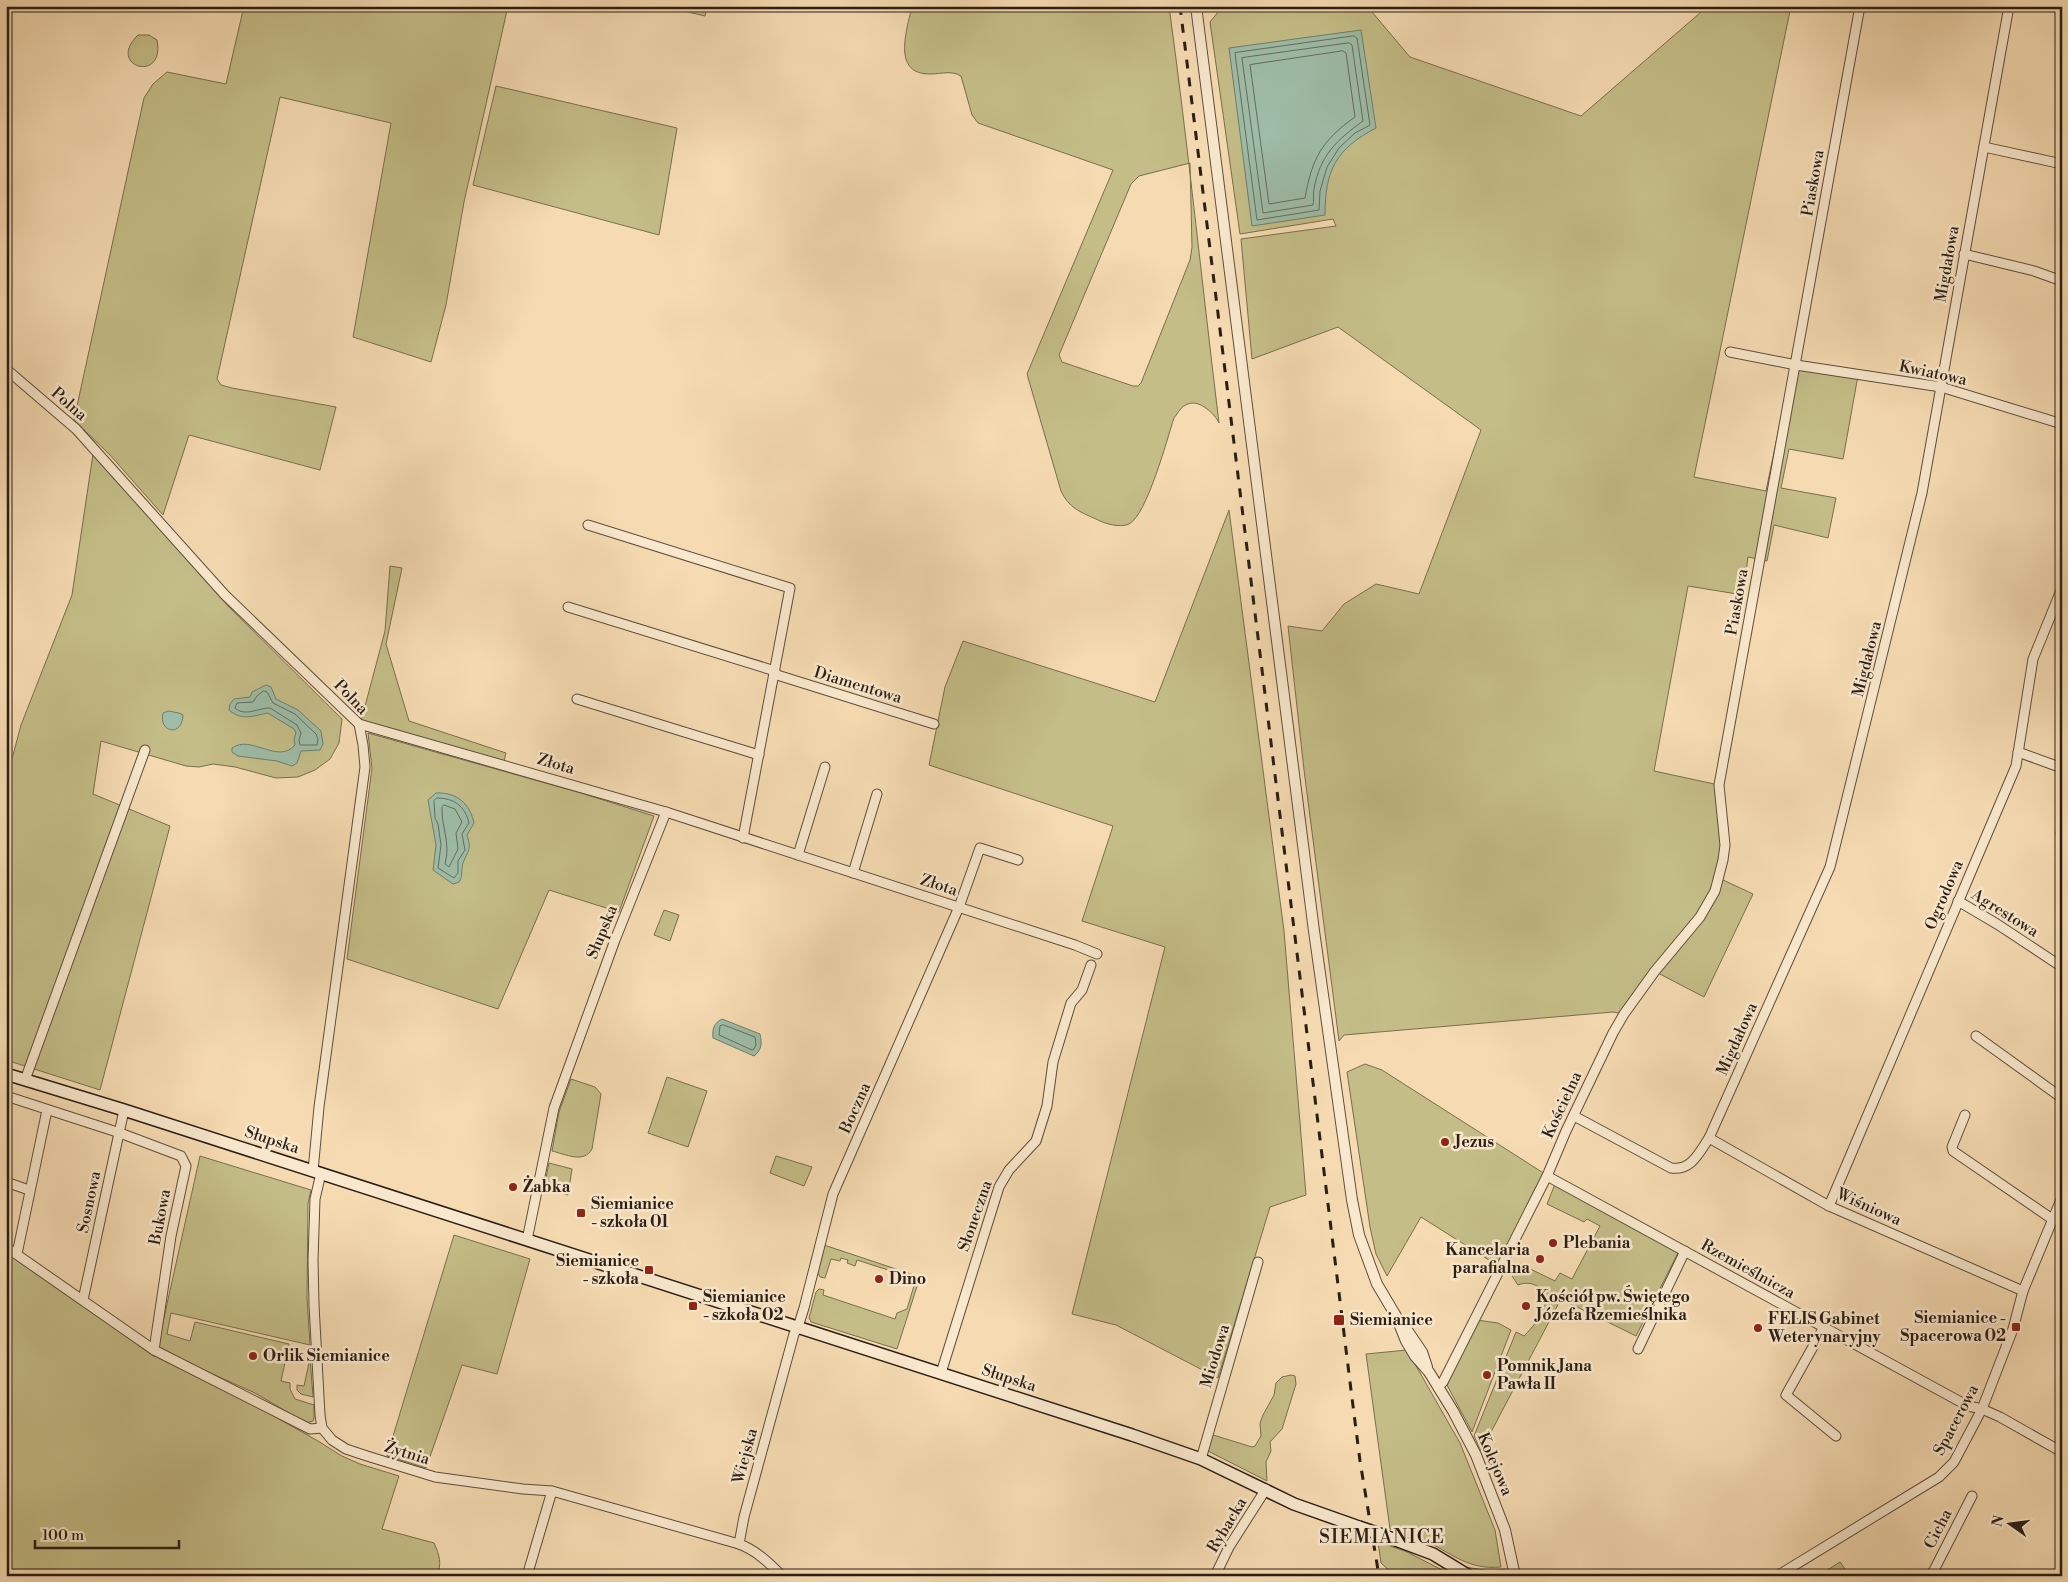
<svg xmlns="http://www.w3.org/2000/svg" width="2068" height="1582" viewBox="0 0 2068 1582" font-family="'Libre Bodoni',serif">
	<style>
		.green { fill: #c4bd87; stroke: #786e4e; fill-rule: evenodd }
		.water { fill: #9ebca7; stroke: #707d6d }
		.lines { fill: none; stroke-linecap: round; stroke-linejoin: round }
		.shore { stroke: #646d5e; stroke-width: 1 }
		.minor-casing { stroke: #5e4d3c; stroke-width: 11 }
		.tertiary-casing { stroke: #5e4d3c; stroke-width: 12 }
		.secondary-casing { stroke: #2b1e15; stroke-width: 14 }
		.minor { stroke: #f9e8cd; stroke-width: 9 }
		.tertiary { stroke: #f9e8cd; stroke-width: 10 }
		.secondary { stroke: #f9e8cd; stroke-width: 11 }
		.rail { stroke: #2b1e15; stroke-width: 3; stroke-dasharray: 9 9; stroke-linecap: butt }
		.secondary-bridge-casing { stroke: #2b1e15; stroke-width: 14; stroke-linecap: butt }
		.secondary-bridge { stroke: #f9e8cd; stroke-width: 11 }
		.poi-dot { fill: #8f2418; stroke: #f9e8cd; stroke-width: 2 }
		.labels { text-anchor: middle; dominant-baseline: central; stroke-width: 5; stroke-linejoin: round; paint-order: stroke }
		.street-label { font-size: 16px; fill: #2b1e15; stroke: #f9e8cd }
		.poi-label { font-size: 16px; font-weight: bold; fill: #2b1e15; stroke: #f9e8cd; text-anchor: start }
		.quarter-label { font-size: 19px; letter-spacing: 1px; fill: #2b1e15; stroke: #f9e8cd }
	</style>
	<rect width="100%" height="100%" fill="#f6dbb2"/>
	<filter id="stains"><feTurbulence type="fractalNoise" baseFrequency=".004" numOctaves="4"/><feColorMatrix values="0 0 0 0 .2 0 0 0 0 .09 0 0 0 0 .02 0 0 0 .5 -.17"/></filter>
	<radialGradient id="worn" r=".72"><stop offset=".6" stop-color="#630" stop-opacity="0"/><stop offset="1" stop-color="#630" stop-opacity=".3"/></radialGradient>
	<!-- green -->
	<g class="green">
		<polygon points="244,6 508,6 464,202 446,305 431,362 353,337 391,123 280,97 217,379 221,385 232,388 336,407 320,470 189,435 163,515 110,455 74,420 144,98 153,84 167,72 226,84"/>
		<polygon points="662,6 707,6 705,16"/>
		<path d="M912,6H1169C1188,145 1202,284 1219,423C1215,414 1199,399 1188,404C1181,406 1178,413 1174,418C1167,439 1147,515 1129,524C1120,528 1105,524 1096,519C1080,512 1069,508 1061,491L1027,374L1113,170L978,123L972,115L961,76C951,70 941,74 931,74C891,75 907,30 912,6ZM1190,163L1192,247L1190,260L1141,383L1138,386H1133L1062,362L1059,355L1131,184L1139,176Z"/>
		<polygon points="1223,6 1367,6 1410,57 1581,116 1708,6 1791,6 1694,477 1766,491 1793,360 1859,370 1843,459 1789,449 1781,488 1836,498 1828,538 1774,525 1767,561 1748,557 1743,595 1688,586 1654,771 1719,785 1723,820 1719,878 1753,894 1704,997 1656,972 1624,1014 1613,1012 1344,1035 1339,1041 1304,770 1288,626 1322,631 1344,604 1376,584 1419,594 1481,430 1338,327 1252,359 1241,239 1336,226 1333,219 1240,234 1210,22"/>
		<path d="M138,35H149L157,40C166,84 105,67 138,35Z"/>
		<polygon points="496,86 677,128 659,235 473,185"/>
		<polygon points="93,454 228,606 342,719 339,743 330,759 315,770 298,777 276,778 235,767 213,764 199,767 186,766 101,741 93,794 170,826 100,1090 6,1060 6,758 12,759 21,725 72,595"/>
		<polygon points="1229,510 1284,931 1306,1195 1270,1207 1218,1378 1116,1325 1072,1314 1165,947 1082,921 1113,826 929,765 945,687 963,641 1155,702"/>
		<polygon points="390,566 402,568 386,644 409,721 506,753 503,765 360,725 385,631"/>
		<polygon points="368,733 581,793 654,816 619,912 549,890 498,1009 347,959 372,768"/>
		<polygon points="664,910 679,915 670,941 654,935"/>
		<polygon points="1365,1064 1382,1070 1545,1174 1500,1267 1421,1217 1387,1276 1376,1254 1370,1227 1347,1072"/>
		<polygon points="667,1077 707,1091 688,1147 648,1133"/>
		<path d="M571,1079L595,1087L601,1094L592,1149C584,1164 565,1154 552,1151L559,1112Z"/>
		<polygon points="200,1156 311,1190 308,1204 307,1298 310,1345 171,1313 167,1334 190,1341 195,1322 289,1344 281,1381 290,1383 290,1389 295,1399 314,1405 314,1418 313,1421 306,1423 255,1393 157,1349"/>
		<polygon points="776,1156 812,1167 804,1186 770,1173"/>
		<polygon points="549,1163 572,1169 568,1195 544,1188"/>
		<path d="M1555,1184L1679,1251L1636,1336L1561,1299L1481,1451L1474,1436L1516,1332L1524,1336C1533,1327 1540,1318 1544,1306C1550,1289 1532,1279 1518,1285L1512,1276L1518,1263L1555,1281L1560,1273L1572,1279L1600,1226L1587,1219L1584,1222L1547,1204Z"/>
		<polygon points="454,1235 530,1259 497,1374 462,1365 426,1468 387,1456"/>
		<polygon points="824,1245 920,1277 897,1349 811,1322 809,1318 816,1292 819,1289 824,1290 823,1295 895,1319 897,1313 907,1309 916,1279 857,1260 855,1266 847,1263 848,1260 841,1258 840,1261 831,1259 825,1278 820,1277 817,1271"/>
		<path d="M6,1251L155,1357L156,1354L226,1389L318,1441L342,1456L360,1464L399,1476L382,1529L434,1543C439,1554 443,1565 436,1576H6Z"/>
		<polygon points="1477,1320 1498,1323 1511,1330 1472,1432 1447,1385"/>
		<path d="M1407,1350L1460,1443L1495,1530L1501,1567C1469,1570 1454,1555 1428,1542C1416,1537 1403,1533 1390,1529L1366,1354Z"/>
		<polygon points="310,1358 313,1397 301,1394 297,1390 297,1385 304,1386"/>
		<polygon points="1291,1375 1295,1376 1296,1384 1282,1429 1270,1442 1271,1451 1266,1462 1267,1481 1206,1450 1210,1434 1252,1447 1255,1446 1261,1436 1260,1423 1263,1415 1274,1395 1276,1383 1282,1377"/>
		<polygon points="1378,1542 1405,1551 1454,1576 1395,1576 1381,1563"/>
		<polygon points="1840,1562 1845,1569 1842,1576 1818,1576"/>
		<polygon points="1465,1567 1491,1571 1505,1569 1507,1572 1510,1572 1510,1576 1478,1576"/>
	</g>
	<!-- water -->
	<g class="water">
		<path d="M1361,30L1376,128C1336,149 1325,170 1325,215L1252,226L1229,48Z"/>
		<path d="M266,685L271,687L276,699L298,710L321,731L323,744L320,750L301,751L297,763L292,766L277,761L238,756L232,752V748C251,734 278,765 295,745L294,739L296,733L294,729L268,713C253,716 242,721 229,710L230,704L234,699L250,697L252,692Z"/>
		<path d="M168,711L179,713L183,715C182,738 158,732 163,713Z"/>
		<path d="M436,793C457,792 470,804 474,823L467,835C472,850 468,850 463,863C461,870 463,876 459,882L453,884L433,870L436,845L428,800Z"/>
		<path d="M722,1019L760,1034C762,1043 762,1050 754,1056L713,1038C712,1029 714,1023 722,1019Z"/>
	</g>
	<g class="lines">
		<!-- shore -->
		<g class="shore">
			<polygon points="1354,36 1357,38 1370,125 1355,133 1339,148 1327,167 1320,191 1319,210 1257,220 1235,53"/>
			<path d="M1349,43L1352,45L1363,121C1337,140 1320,155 1314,189C1313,195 1314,200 1313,205L1263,213L1242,58Z"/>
			<path d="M1343,51L1346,53L1355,117C1321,141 1312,159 1305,198L1269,204L1250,65Z"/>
			<path d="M264,691L267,692L273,703L295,714L316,734L318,739L317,745H300L299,740L301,733L297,725L270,708C258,708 245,717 235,708L237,703L253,702L257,696Z"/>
			<path d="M437,798C454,798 465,806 469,823L462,834L465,850L458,861V873L454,878L438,868L441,845L438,824L435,818L434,801Z"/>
			<path d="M444,805L455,809L462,822L456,833L458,849L449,867L445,864C451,842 441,827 442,807Z"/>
			<polygon points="724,1025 755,1037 756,1045 754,1049 752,1050 719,1035 720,1026"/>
		</g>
		<defs>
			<g id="minor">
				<polyline points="1984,147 2062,164"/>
				<polyline points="1964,254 2034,271 2062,281"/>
				<polyline points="1730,352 1796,365 1941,387 2062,424"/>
				<polyline points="6,369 76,429 225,595 359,724 363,745 365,767 319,1107 313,1171"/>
				<polyline points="588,525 790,588 743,838"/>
				<polyline points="568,607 775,671"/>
				<polyline points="774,674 934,724"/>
				<polyline points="577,699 759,755"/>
				<polyline points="359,724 666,812 1075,945 1097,954"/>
				<polyline points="2018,752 2062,768"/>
				<polyline points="2061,833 2062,833"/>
				<polyline points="798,855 825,767"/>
				<polyline points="853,873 877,794"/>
				<polyline points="1958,901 1997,924 2062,967"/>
				<polyline points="1976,1036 2062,1098"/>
				<polyline points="25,1080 145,750"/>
				<polyline points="6,1096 120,1133 181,1156 186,1166 171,1236 154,1350"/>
				<polyline points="1965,1115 1952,1147 1953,1151 2052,1219"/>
				<path d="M1574,1116L1671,1168C1691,1171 1699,1153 1709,1138L1830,867L1922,493L2009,6"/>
				<polyline points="1709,1138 1829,1206 2023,1291"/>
				<polyline points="321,1173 315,1199 313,1260 314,1305 320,1415 322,1428 332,1440 346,1449 367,1456 435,1477 523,1489 552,1491 739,1544"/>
				<polyline points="1547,1176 1968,1406 1982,1409 2000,1417 2062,1452"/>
				<polyline points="6,1182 29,1190"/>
				<polyline points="1829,1206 2016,766 2033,659 2062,588"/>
				<polyline points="527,1240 554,1108 615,940 666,812"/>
				<polyline points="6,1247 154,1350 310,1429 322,1428"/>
				<polyline points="17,1254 47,1110"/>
				<polyline points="83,1300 124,1110"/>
				<polyline points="1824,1327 1786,1395 1836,1436"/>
				<polyline points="1638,1349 1685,1251"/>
				<polyline points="941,1373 999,1187 1009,1170 1036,1141 1047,1106 1053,1062 1071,1003 1082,990 1091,965"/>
				<polyline points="1438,1387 1443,1382 1547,1176 1566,1131 1613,1033 1624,1014 1655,971 1700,917 1715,891 1723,860 1725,845 1719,785 1860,6"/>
				<polyline points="1201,1459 1258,1262"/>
				<polyline points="527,1576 552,1491"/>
				<path d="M782,1576C769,1563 756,1550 739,1544L744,1517L794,1334L798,1327L804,1308L833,1194L959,907L980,848L1018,860"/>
				<polyline points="1215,1576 1229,1547 1266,1489"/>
				<polyline points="1777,1576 1939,1477 1954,1462 1982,1409 2013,1329 2023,1291 2062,1197"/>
				<polyline points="1931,1576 1972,1496"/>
			</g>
			<g id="tertiary">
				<polyline points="1196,6 1314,931 1352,1200 1359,1235 1377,1284 1396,1316 1406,1341 1415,1356 1429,1372 1453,1411 1476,1455 1505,1530 1515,1576"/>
				<polyline points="1403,1324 1422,1352 1427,1367"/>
			</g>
			<g id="secondary">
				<polyline points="6,1074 124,1110 1132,1435 1201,1459 1294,1504 1359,1527"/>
				<polyline points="1377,1533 1433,1554 1469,1576"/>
			</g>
		</defs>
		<!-- minor casing -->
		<use href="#minor" class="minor-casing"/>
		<!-- tertiary casing -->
		<use href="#tertiary" class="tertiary-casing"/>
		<!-- secondary casing -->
		<use href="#secondary" class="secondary-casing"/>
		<!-- minor -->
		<use href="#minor" class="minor"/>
		<!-- tertiary -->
		<use href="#tertiary" class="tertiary"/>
		<!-- secondary -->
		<use href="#secondary" class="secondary"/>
		<!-- rail -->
		<polyline class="rail" points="1180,6 1351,1390 1360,1461 1379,1576"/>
		<defs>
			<polyline id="secondary-bridge" points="1359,1527 1377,1533"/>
		</defs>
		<!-- secondary-bridge casing -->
		<use href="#secondary-bridge" class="secondary-bridge-casing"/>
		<!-- secondary-bridge -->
		<use href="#secondary-bridge" class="secondary-bridge"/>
	</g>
	<!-- markers -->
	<g class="poi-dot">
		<circle cx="1445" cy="1142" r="5"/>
		<circle cx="513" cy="1187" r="5"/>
		<rect x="576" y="1208" width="10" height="10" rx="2.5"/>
		<circle cx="1553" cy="1243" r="5"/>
		<circle cx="1540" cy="1259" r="5"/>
		<rect x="644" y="1265" width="10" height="10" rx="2.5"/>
		<circle cx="879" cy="1279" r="5"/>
		<rect x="688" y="1301" width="10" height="10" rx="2.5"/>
		<circle cx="1526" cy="1306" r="5"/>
		<rect x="1333" y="1314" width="12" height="12" rx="2.5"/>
		<rect x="2011" y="1322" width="10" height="10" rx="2.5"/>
		<circle cx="1758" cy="1328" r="5"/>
		<circle cx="253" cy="1356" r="5"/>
		<circle cx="1487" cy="1375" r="5"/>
	</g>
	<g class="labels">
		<!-- street labels -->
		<g class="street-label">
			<text transform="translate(1813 183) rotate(-80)">Piaskowa</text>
			<text transform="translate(1947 264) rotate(-80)">Migdałowa</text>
			<text transform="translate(1933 373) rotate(12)">Kwiatowa</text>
			<text transform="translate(69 404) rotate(41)">Polna</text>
			<text transform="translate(1737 602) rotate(-80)">Piaskowa</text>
			<text transform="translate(1867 659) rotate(-76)">Migdałowa</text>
			<text transform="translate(858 685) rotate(17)">Diamentowa</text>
			<text transform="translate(351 697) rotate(46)">Polna</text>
			<text transform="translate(556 764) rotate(16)">Złota</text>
			<text transform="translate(939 885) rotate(18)">Złota</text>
			<text transform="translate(1944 895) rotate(-67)">Ogrodowa</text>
			<text transform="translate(2005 913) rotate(32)">Agrestowa</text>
			<text transform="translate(602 932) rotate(-68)">Słupska</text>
			<text transform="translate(1737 1039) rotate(-66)">Migdałowa</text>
			<text transform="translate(1562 1105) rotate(-65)">Kościelna</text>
			<text transform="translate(855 1108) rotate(-66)">Boczna</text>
			<text transform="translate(272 1140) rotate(18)">Słupska</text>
			<text transform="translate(89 1202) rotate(-78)">Sosnowa</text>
			<text transform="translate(1869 1207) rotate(24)">Wiśniowa</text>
			<text transform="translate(975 1216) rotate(-71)">Słoneczna</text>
			<text transform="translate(160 1217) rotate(-79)">Bukowa</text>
			<text transform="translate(1748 1269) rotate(29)">Rzemieślnicza</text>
			<text transform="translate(1215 1356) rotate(-73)">Miodowa</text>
			<text transform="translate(1009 1378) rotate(18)">Słupska</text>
			<text transform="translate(1956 1420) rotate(-62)">Spacerowa</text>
			<text transform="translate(407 1453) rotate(17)">Żytnia</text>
			<text transform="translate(745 1456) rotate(-75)">Wiejska</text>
			<text transform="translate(1495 1464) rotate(67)">Kolejowa</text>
			<text transform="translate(1227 1525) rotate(-59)">Rybacka</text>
			<text transform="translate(1938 1529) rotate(-63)">Cicha</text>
		</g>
		<!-- poi labels -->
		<g class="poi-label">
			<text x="1455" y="1142">Jezus</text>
			<text x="523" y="1187">Żabka</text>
			<text x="591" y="1204">Siemianice<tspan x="591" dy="18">- szkoła 01</tspan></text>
			<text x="1563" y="1243">Plebania</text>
			<text x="1530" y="1250" text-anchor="end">Kancelaria<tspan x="1530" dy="18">parafialna</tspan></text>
			<text x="639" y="1261" text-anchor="end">Siemianice<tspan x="639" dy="18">- szkoła</tspan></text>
			<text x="889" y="1279">Dino</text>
			<text x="703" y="1297">Siemianice<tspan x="703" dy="18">- szkoła 02</tspan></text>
			<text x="1536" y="1297">Kościół pw. Świętego<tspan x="1536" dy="18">Józefa Rzemieślnika</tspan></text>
			<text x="2006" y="1318" text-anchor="end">Siemianice -<tspan x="2006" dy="18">Spacerowa 02</tspan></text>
			<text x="1768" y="1319">FELIS Gabinet<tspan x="1768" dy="18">Weterynaryjny</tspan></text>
			<text x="1350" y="1320">Siemianice</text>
			<text x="263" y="1356">Orlik Siemianice</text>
			<text x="1497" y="1366">Pomnik Jana<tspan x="1497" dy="18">Pawła II</tspan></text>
		</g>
		<!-- quarter labels -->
		<g class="quarter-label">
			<text x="1382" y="1537">SIEMIANICE</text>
		</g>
	</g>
	<!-- margin -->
	<rect width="2068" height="1582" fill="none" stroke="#f6dbb2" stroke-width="25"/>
	<rect x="8" y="8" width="2053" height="1567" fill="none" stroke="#2b1e15" stroke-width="2.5"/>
	<rect x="12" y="12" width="2043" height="1557" fill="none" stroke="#2b1e15"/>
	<!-- north arrow -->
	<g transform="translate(2010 1524) rotate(284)" stroke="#f9e8cd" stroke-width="4" paint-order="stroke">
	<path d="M0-4L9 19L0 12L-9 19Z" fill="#2b1e15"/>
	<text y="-8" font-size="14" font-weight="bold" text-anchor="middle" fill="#2b1e15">N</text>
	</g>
	<!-- scale -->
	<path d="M35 1540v8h144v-8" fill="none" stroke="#2b1e15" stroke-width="2.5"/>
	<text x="42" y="1540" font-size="15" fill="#2b1e15" stroke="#f9e8cd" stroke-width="4" paint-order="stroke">100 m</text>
	<rect width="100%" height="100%" filter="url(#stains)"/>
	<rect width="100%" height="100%" fill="url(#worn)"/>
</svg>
